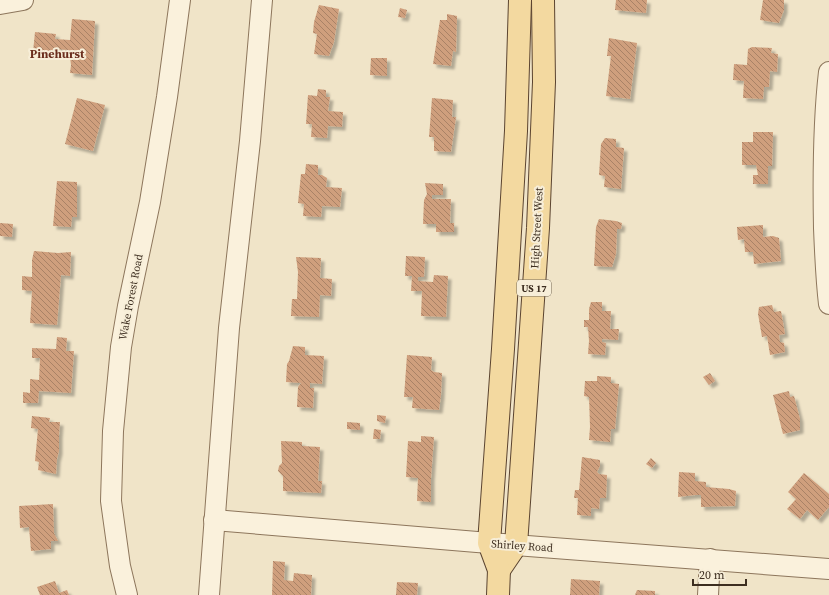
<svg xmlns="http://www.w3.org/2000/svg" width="829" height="595" viewBox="0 0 829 595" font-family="'Source Serif 4',serif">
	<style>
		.building { fill: url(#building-back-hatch); filter: url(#shadow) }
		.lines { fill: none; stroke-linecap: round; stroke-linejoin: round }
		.minor-casing { stroke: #8d765c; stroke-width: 22 }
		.major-casing { stroke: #5b4430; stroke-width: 24 }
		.minor { stroke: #faf1dc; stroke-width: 20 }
		.major { stroke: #f3d9a0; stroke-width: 22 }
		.labels { text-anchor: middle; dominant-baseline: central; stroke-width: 4; stroke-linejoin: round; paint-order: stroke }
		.shield { fill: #f7eed8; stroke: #756857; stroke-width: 1 }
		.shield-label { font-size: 10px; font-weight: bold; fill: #3d2e20 }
		.street-label { font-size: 11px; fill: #3d2e20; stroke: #f7eed8 }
		.neighbourhood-label { font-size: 12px; font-weight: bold; fill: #6b2e1e; stroke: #f7eed8 }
	</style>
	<defs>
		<pattern id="building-back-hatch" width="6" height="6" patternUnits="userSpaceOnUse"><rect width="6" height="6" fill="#cf9f7d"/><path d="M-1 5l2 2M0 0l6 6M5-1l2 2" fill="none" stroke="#a98266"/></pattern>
		<filter id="shadow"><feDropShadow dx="3.5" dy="3.5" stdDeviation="1" flood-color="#0004"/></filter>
	</defs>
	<rect width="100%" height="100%" fill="#f0e4c8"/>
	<!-- building -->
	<g class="building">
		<polygon points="616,0 647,0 646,13 615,10"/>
		<polygon points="763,0 784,0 784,10 779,23 760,20"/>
		<polygon points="319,5 339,9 334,42 329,56 314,54 317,34 313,33 314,22"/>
		<polygon points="400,8 407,10 405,18 398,17"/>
		<polygon points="447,14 457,16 456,52 453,51 451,66 433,64 440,20 447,20"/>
		<polygon points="72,19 95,21 92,75 70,73 71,65 69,50 54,49 53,54 33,52 35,32 56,34 55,39 70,40"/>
		<polygon points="609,38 637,43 630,99 606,96 611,56 607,56"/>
		<polygon points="752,47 772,48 771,53 778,54 777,72 770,71 769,87 764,87 763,99 743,98 744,81 733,80 734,64 747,65 748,49"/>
		<polygon points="371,58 387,58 387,76 370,75"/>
		<polygon points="318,89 326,90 326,97 330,97 328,111 343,112 342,127 328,126 327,138 311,137 312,124 306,124 308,95 317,96"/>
		<polygon points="77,98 105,105 93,151 65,144"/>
		<polygon points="432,98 453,100 452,117 456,117 451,152 434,151 434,137 429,137"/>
		<polygon points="753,132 773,132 772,166 768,166 768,184 753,184 753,175 758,175 756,165 742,165 742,142 753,142"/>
		<polygon points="605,138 616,139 616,147 624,148 621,189 604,187 605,176 599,175 601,144"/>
		<polygon points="306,164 318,165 318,175 322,175 327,178 326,187 342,188 340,207 322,206 321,217 303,216 304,204 298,203 301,174 305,174"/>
		<polygon points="57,181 77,182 77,217 72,217 71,227 53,226"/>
		<polygon points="425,183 443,184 443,195 432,195 432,199 451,199 450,223 454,223 454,232 436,232 436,224 423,224 424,200 427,194"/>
		<polygon points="599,219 616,221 622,223 621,229 617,229 616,254 612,267 594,266 596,227"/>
		<polygon points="0,223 13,224 12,237 0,236"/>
		<polygon points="763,225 763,237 773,236 779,238 781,261 754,264 753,252 745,252 744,239 738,240 737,227"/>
		<polygon points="34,251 58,253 71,252 70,276 61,275 57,325 30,323 32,291 22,290 22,276 32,277 32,260"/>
		<polygon points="406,256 425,257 424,277 418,277 418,281 433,282 434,275 448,276 446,317 421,316 422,291 411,291 412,276 405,276"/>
		<polygon points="296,257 321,258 320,278 332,279 331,296 320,295 319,317 291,316 292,299 297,299 298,272"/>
		<polygon points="591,302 602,302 602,311 611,311 610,329 619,329 618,340 602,339 602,342 606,343 605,355 588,354 589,341 588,327 584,327 584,320 589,320 589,309"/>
		<polygon points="772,305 774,312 781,311 785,334 779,335 780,342 784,343 785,352 770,355 767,336 762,337 758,314 759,307"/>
		<polygon points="57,337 67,338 66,351 74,351 71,393 39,391 38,403 23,403 23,392 30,393 30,379 39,380 40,358 32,358 32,348 56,349"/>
		<polygon points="293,346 305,347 305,355 324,356 322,384 310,383 310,388 314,388 313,408 297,407 298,387 301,383 286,382 287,364 289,361"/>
		<polygon points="407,355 432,357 431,370 434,372 442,373 441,395 439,410 412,408 413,397 404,397"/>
		<polygon points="710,373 715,381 709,385 703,377"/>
		<polygon points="597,376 611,377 611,383 619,384 615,429 611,429 610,442 589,440 590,427 589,397 584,396 585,381 597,381"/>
		<polygon points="789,391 790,397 794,396 800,419 800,430 783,434 773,395"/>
		<polygon points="377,415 386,416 385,423 377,421"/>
		<polygon points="32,416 50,418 49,422 60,422 59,435 59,451 57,459 56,474 38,470 39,462 35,461 38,429 31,428"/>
		<polygon points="347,422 360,423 360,430 347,429"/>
		<polygon points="374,429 381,430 380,439 373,439"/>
		<polygon points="421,436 434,437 431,478 431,502 417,501 418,478 406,477 408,441 421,442"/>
		<polygon points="281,441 302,442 302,446 320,447 318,481 322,481 321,493 283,491 283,476 278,471 279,466 282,463"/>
		<polygon points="582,457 600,460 600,466 597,472 599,474 607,475 606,498 600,498 599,509 591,508 591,516 577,515 578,498 574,498 575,490 579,490"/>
		<polygon points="651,458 656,463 652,468 646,464"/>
		<polygon points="679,472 695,473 695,481 706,482 706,487 729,489 736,491 735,506 701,507 701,495 695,495 678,497"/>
		<polygon points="804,473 829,494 829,507 818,520 807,510 800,519 787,509 796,499 788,492"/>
		<polygon points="53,504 54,533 58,541 51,541 51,549 31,551 29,527 20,528 19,506"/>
		<polygon points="273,561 285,562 284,580 293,581 294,573 312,575 311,595 272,595"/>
		<polygon points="571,579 600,581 599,595 570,595"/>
		<polygon points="55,581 59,593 67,590 69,595 40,595 37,587"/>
		<polygon points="397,582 418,583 417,595 396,595"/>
		<polygon points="637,590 655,591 655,595 635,595"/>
	</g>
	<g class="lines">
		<defs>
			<g id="minor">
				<polyline points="0,4 23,0"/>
				<path d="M829,72C823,124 823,176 824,228C825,253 826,279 829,304"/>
				<polyline points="214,520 489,543 829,569"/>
				<polyline points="127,595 120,566 111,501 113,431 121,347 128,306 150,202 167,97 180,0"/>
				<polyline points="209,595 229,328 250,141 262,0"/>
				<polyline points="708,595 710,559"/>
			</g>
			<g id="major">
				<polyline points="499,570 516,545 538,228 544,82 543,0"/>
				<polyline points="498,595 499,570 489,543 503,349 516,131 520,0"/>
			</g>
		</defs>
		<!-- minor casing -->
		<use href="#minor" class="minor-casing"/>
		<!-- major casing -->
		<use href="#major" class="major-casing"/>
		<!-- minor -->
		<use href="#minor" class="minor"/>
		<!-- major -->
		<use href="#major" class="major"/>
	</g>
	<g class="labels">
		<!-- shield labels -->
		<rect class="shield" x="517" y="280" width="34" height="16" rx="3"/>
		<g class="shield-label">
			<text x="534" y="288">US 17</text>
		</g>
		<!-- street labels -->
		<g class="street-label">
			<text transform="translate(537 228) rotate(-87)">High Street West</text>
			<text transform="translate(131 297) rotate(-79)">Wake Forest Road</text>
			<text transform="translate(522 546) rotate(4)">Shirley Road</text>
		</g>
		<!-- neighbourhood labels -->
		<g class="neighbourhood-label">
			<text x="57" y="54">Pinehurst</text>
		</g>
	</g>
	<!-- scale -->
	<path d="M693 579v6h53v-6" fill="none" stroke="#3d2e20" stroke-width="2"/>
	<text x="699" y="579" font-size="12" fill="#3d2e20" stroke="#f7eed8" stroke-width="3" paint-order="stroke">20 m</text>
</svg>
